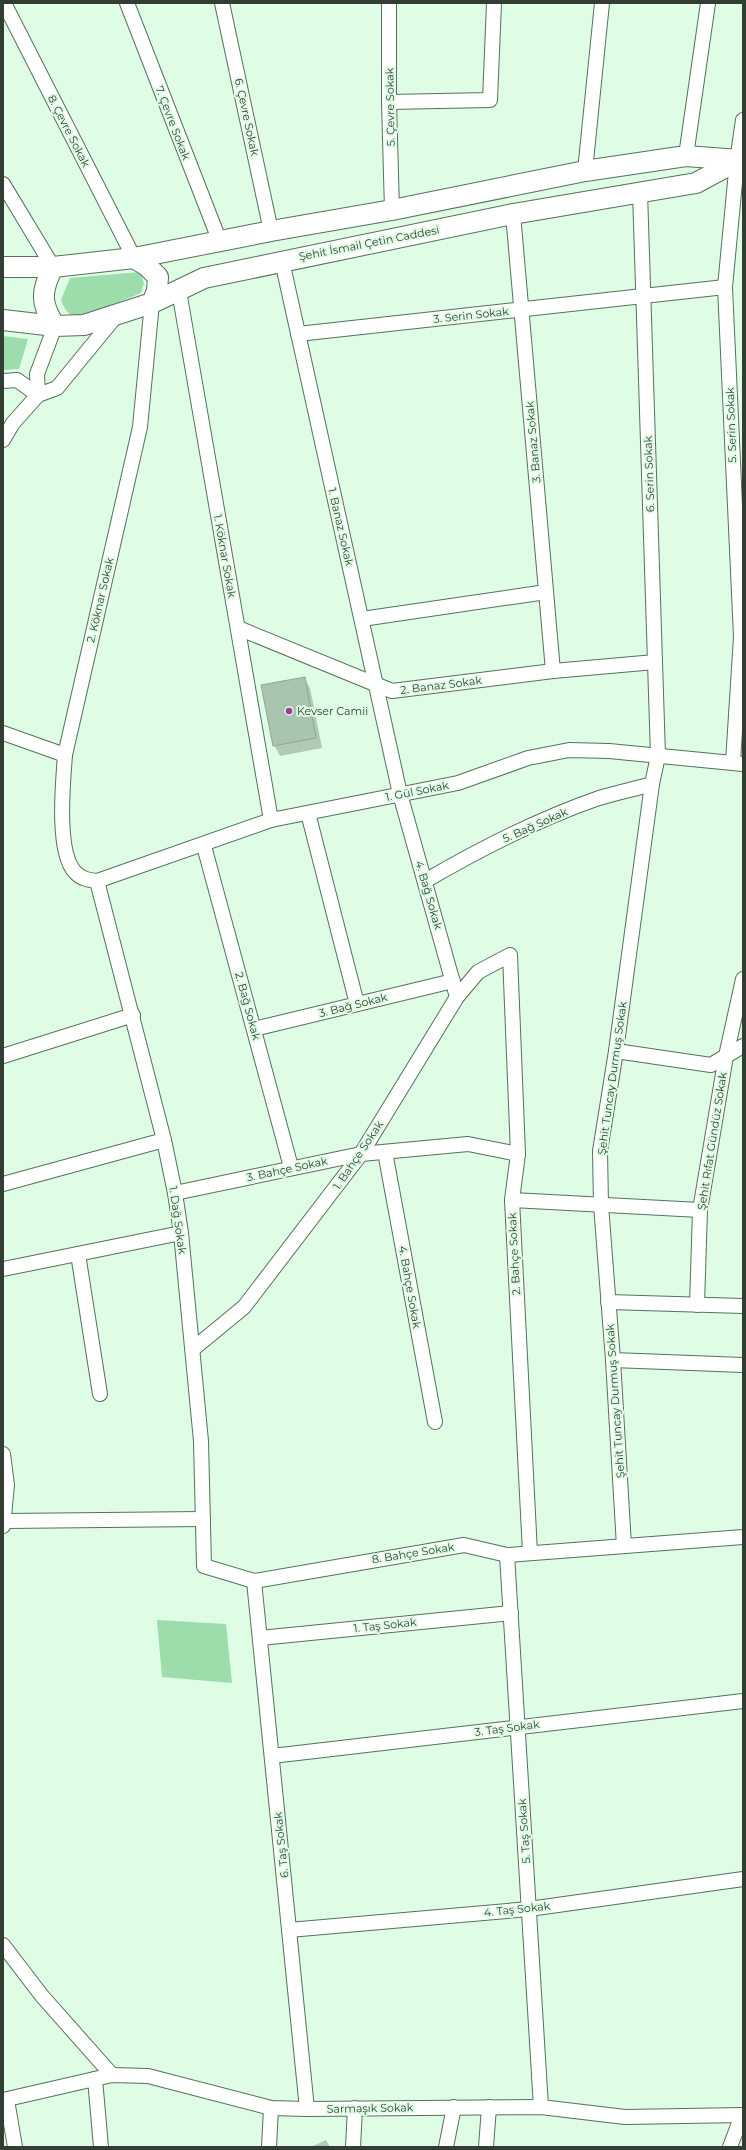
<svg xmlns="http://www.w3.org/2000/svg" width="746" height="2150" viewBox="0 0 746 2150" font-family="Montserrat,sans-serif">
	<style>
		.green { fill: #9cddab }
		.shadow { fill: #0003 }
		.building { fill: #a9c5af; stroke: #8ca792 }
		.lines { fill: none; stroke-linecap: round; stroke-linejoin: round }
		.street-casing { stroke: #57705c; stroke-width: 16 }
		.secondary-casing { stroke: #57705c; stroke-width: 22 }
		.street { stroke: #fff; stroke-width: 14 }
		.secondary { stroke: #fff; stroke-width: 20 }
		.poi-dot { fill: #a3399a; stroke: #dffce4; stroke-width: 1.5 }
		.labels { text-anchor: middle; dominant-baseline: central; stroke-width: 4; stroke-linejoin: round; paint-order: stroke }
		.street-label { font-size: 11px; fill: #323e34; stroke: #dffce4 }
		.poi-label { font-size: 11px; fill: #323e34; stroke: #dffce4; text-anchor: start }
	</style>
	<rect width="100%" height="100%" fill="#dffce4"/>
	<!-- green -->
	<g class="green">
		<path d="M140,272L144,283L141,293L81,318C69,317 65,311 61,300L70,278Z"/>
		<polygon points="3,336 28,339 19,369 3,370"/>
		<polygon points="157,1620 226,1624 232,1683 162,1677"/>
	</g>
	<!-- shadow -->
	<g class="shadow">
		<polygon points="304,678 310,688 322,748 280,756 274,745"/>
		<polygon points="326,2140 330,2147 311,2147"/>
	</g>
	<!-- building -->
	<polygon class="building" points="305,677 316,738 273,746 261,685"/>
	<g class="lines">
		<defs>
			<g id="street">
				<polyline points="4,3 134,258"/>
				<polyline points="127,3 220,242"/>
				<polyline points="222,3 271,231"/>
				<polyline points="389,3 389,102 392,210"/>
				<polyline points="389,102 490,100 494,3"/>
				<polyline points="686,156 708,3"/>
				<polyline points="585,171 602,3"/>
				<polyline points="3,184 53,267"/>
				<polyline points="513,214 553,671"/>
				<polyline points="282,261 400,794 457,997"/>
				<polyline points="179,291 271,820"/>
				<polyline points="298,334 725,287"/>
				<polyline points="3,381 17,380 38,395"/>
				<polyline points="38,395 37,374 55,326"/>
				<polyline points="3,440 13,423 38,395 57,388 116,316"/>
				<polyline points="362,619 546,592"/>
				<polyline points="238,628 392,691 553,671 655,662"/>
				<polyline points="3,733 65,755"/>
				<polyline points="733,762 741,637 725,287 737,161 743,120"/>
				<polyline points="308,813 357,1004"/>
				<polyline points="204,846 291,1167"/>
				<polyline points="97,881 164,1140 175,1193 181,1233 201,1441 204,1566 254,1581 464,1545 507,1555 743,1537"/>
				<polyline points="97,881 271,820 458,783 528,758 569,750 609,751 743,764"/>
				<path d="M97,881C89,880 81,879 75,872C56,852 63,782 65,755L140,427L152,303"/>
				<path d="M425,881C480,849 538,819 599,798C616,793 634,789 652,784"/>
				<polyline points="254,1029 453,981"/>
				<polyline points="616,1051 711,1065 743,1046"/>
				<polyline points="3,1056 133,1015"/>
				<polyline points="385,1152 435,1422"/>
				<polyline points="3,1184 164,1140"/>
				<polyline points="175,1193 361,1154 468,1144 518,1154"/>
				<polyline points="512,1200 700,1210"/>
				<polyline points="78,1254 100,1394"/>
				<polyline points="3,1269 181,1233"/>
				<polyline points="608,1302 743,1306"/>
				<polyline points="697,1305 700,1210 726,1056 743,979"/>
				<polyline points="193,1349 244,1307 361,1154 457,997 478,972 510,955 518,1154 512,1200 530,1553"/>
				<polyline points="613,1360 743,1365"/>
				<polyline points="3,1454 7,1485 3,1526"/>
				<polyline points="5,1521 203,1519"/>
				<polyline points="624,1546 613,1360 601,1205 600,1151 616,1051 652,784 658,756 640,192"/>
				<polyline points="507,1555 541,2107"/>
				<polyline points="254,1581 307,2109"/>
				<polyline points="260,1638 511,1613"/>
				<polyline points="272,1756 743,1701"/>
				<polyline points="289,1930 529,1909 743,1879"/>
				<polyline points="3,1945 42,1996 112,2075"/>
				<polyline points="95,2079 101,2147"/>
				<polyline points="3,2100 112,2075 148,2076 271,2108 307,2109 541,2107 625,2117 743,2115"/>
				<polyline points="7,2100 15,2147"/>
				<polyline points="269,2147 271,2108"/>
				<polyline points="353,2147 355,2108"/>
				<polyline points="446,2147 454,2107"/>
				<polyline points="486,2147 489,2107"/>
				<polyline points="730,2147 742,2115"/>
			</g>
			<g id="secondary">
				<polyline points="134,258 147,266 158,277 157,291 152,303"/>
				<polyline points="3,267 53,267 134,258 271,231 392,210 585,171 686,156 739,160"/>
				<path d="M53,267C41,291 40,303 55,326"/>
				<polyline points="3,320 55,326 84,325 152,303 204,278 513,214 696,183 737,161"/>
			</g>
		</defs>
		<!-- street casing -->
		<use href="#street" class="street-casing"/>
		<!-- secondary casing -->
		<use href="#secondary" class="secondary-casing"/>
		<!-- street -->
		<use href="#street" class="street"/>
		<!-- secondary -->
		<use href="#secondary" class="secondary"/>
	</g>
	<!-- markers -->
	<circle class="poi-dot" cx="289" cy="711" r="4"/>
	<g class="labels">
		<!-- street labels -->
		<g class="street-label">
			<text transform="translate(390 107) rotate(-91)">5. Çevre Sokak</text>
			<text transform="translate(247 117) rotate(78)">6. Çevre Sokak</text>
			<text transform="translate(173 123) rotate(69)">7. Çevre Sokak</text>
			<text transform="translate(69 131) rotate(63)">8. Çevre Sokak</text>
			<text transform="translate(369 243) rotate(-11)">Şehit İsmail Çetin Caddesi</text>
			<text transform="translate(471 315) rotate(-6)">3. Serin Sokak</text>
			<text transform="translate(731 425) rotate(-92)">5. Serin Sokak</text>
			<text transform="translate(533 442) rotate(-95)">3. Banaz Sokak</text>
			<text transform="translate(649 474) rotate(-92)">6. Serin Sokak</text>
			<text transform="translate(341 527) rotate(77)">1. Banaz Sokak</text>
			<text transform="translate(225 556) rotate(80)">1. Köknar Sokak</text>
			<text transform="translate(100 600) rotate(-77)">2. Köknar Sokak</text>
			<text transform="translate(441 685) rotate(-7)">2. Banaz Sokak</text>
			<text transform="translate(417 791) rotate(-11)">1. Gül Sokak</text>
			<text transform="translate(535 825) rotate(-24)">5. Bağ Sokak</text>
			<text transform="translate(429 895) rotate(74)">4. Bağ Sokak</text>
			<text transform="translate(353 1005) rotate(-14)">3. Bağ Sokak</text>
			<text transform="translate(248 1006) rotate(75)">2. Bağ Sokak</text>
			<text transform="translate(612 1078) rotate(-82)">Şehit Tuncay Durmuş Sokak</text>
			<text transform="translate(712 1141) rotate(-81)">Şehit Rıfat Gündüz Sokak</text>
			<text transform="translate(358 1155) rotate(-56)">1. Bahçe Sokak</text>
			<text transform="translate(287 1169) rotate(-12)">3. Bahçe Sokak</text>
			<text transform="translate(178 1220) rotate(82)">1. Dağ Sokak</text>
			<text transform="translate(514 1254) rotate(-93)">2. Bahçe Sokak</text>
			<text transform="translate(410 1287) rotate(80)">4. Bahçe Sokak</text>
			<text transform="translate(615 1401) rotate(-94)">Şehit Tuncay Durmuş Sokak</text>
			<text transform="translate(413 1553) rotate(-9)">8. Bahçe Sokak</text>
			<text transform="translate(385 1625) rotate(-6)">1. Taş Sokak</text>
			<text transform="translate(507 1728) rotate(-7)">3. Taş Sokak</text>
			<text transform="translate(524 1831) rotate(-94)">5. Taş Sokak</text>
			<text transform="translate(281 1845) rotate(-96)">6. Taş Sokak</text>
			<text transform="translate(517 1909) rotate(-6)">4. Taş Sokak</text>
			<text transform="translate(370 2108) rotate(-1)">Sarmaşık Sokak</text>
		</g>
		<!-- poi labels -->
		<g class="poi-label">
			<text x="297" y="711">Kevser Camii</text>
		</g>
	</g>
	<!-- border -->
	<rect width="746" height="2150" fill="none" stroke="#323e34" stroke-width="8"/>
</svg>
